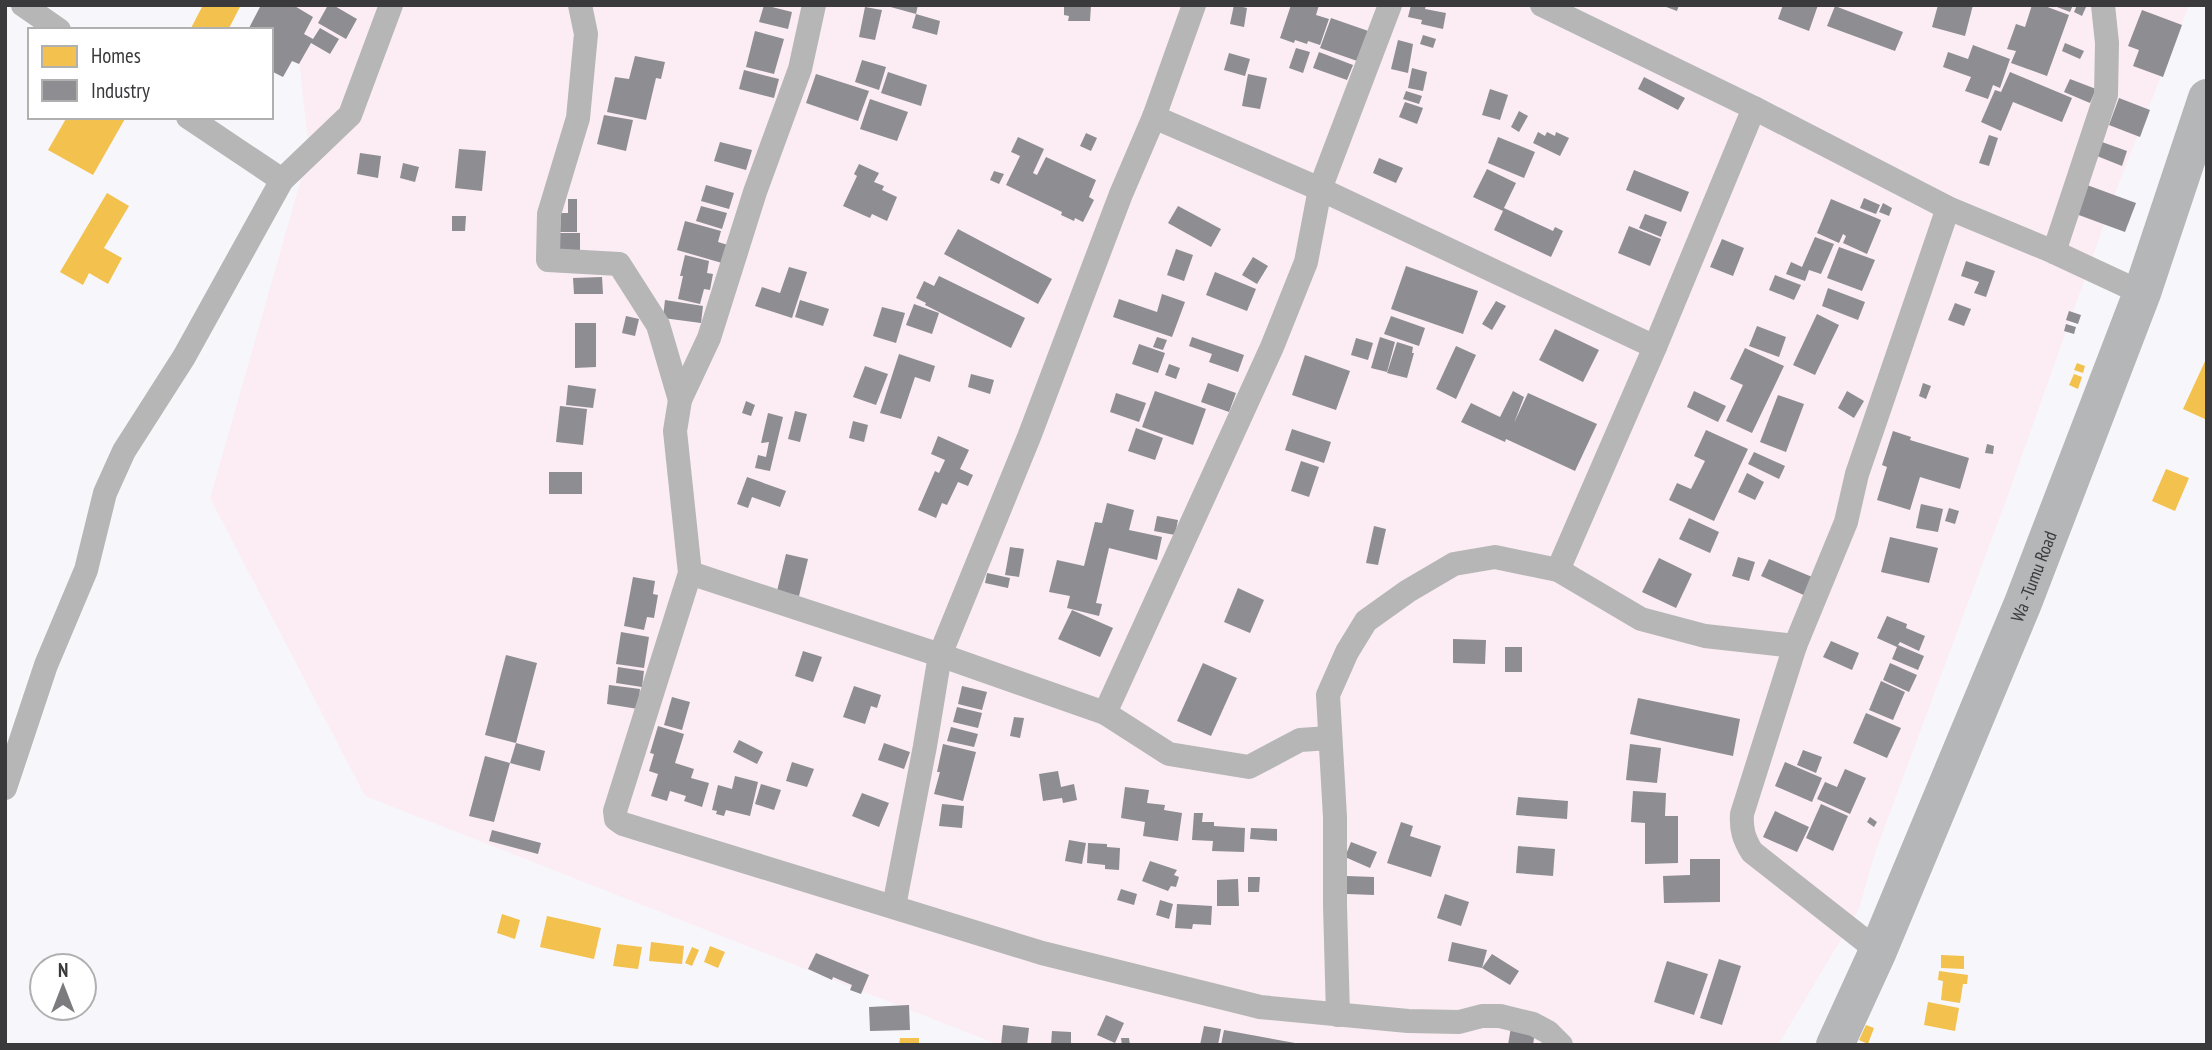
<svg xmlns="http://www.w3.org/2000/svg" width="2212" height="1050" viewBox="0 0 2212 1050" font-family="'PT Sans Narrow',sans-serif">
	<style>
		.industrial { fill: #fbedf3 }
		.homes { fill: #f2c14e }
		.industry { fill: #8d8d92 }
		.lines { fill: none; stroke-linecap: round; stroke-linejoin: round }
		.minor { stroke: #b5b6b5; stroke-width: 24 }
		.trunk { stroke: #b4b6b7; stroke-width: 38 }
		.labels { text-anchor: middle; dominant-baseline: central; stroke-width: 7; stroke-linejoin: round; paint-order: stroke }
		.street-label { font-size: 18px; fill: #3a3a3d; stroke: #fff }
	</style>
	<rect width="100%" height="100%" fill="#f7f7fb"/>
	<!-- industrial -->
	<polygon class="industrial" points="293,5 2189,5 2116,191 2004,506 1875,853 1859,909 1778,1045 999,1045 365,796 210,498 309,151"/>
	<!-- homes -->
	<g class="homes">
		<polygon points="203,5 241,5 228,30 190,30"/>
		<polygon points="67,117 126,117 93,175 48,150"/>
		<polygon points="107,193 129,206 104,248 122,258 108,284 89,273 83,285 60,272"/>
		<polygon points="2207,357 2207,420 2183,409"/>
		<polygon points="2077,363 2085,366 2083,373 2074,370"/>
		<polygon points="2074,374 2082,377 2078,389 2069,385"/>
		<polygon points="2166,469 2189,478 2175,511 2152,501"/>
		<polygon points="502,914 520,920 515,939 497,933"/>
		<polygon points="547,916 601,928 594,959 540,947"/>
		<polygon points="651,942 684,946 682,964 649,961"/>
		<polygon points="617,944 642,947 638,969 613,966"/>
		<polygon points="710,946 725,952 718,968 704,962"/>
		<polygon points="692,947 699,950 692,966 685,963"/>
		<polygon points="1941,955 1964,956 1964,969 1941,968"/>
		<polygon points="1939,971 1968,975 1967,984 1963,984 1960,1003 1941,1000 1943,981 1938,980"/>
		<polygon points="1928,1002 1959,1008 1955,1031 1924,1025"/>
		<polygon points="1866,1025 1874,1028 1868,1044 1859,1040"/>
		<polygon points="900,1038 919,1038 919,1045 899,1045"/>
	</g>
	<!-- industry -->
	<g class="industry">
		<polygon points="261,5 293,5 313,17 304,34 313,39 320,28 339,39 330,54 311,43 299,64 292,61 283,77 271,71 271,30 248,30"/>
		<polygon points="328,5 333,5 357,19 346,39 318,23"/>
		<polygon points="764,5 792,12 788,29 759,22"/>
		<polygon points="918,5 916,14 940,21 937,35 912,28 916,14 887,6"/>
		<polygon points="1069,5 1091,5 1090,21 1068,21 1069,16 1064,15 1064,6"/>
		<polygon points="1234,5 1247,8 1244,27 1230,24"/>
		<polygon points="1291,5 1319,5 1316,15 1329,19 1320,45 1308,41 1307,44 1295,40 1294,43 1280,38"/>
		<polygon points="1411,5 1426,5 1425,9 1446,13 1443,29 1421,24 1422,20 1408,17"/>
		<polygon points="1661,5 1679,5 1677,11"/>
		<polygon points="1783,5 1818,5 1809,31 1778,19"/>
		<polygon points="1938,5 1973,5 1965,36 1932,27"/>
		<polygon points="2032,5 2042,5 2069,15 2047,76 2011,63 2016,51 2007,49 2016,24 2025,27"/>
		<polygon points="2052,5 2073,5 2070,12"/>
		<polygon points="2077,5 2086,7 2082,16 2074,12"/>
		<polygon points="1835,6 1903,32 1895,51 1827,26"/>
		<polygon points="865,7 882,10 875,40 859,37"/>
		<polygon points="2142,10 2182,25 2163,77 2133,66 2139,50 2128,46"/>
		<polygon points="1331,18 1374,33 1363,63 1320,48"/>
		<polygon points="755,31 784,39 774,74 746,67"/>
		<polygon points="1423,35 1436,39 1433,48 1420,44"/>
		<polygon points="1398,40 1413,44 1408,73 1391,69"/>
		<polygon points="2065,43 2084,51 2080,59 2062,51"/>
		<polygon points="1973,45 2010,59 2000,88 1993,85 1988,99 1965,91 1971,77 1943,67 1948,52 1968,59"/>
		<polygon points="1296,48 1310,52 1303,73 1289,68"/>
		<polygon points="1319,52 1353,65 1347,80 1313,68"/>
		<polygon points="1229,53 1250,59 1245,76 1224,70"/>
		<polygon points="635,56 665,62 661,79 656,78 646,120 607,112 615,77 629,79"/>
		<polygon points="862,60 886,67 879,90 855,82"/>
		<polygon points="1412,68 1427,72 1423,91 1408,88"/>
		<polygon points="744,70 779,79 774,98 739,89"/>
		<polygon points="888,72 927,85 921,106 881,93"/>
		<polygon points="2010,72 2072,98 2062,122 2013,102 2001,131 1981,122 1995,90 2001,92"/>
		<polygon points="816,74 869,91 858,121 806,103"/>
		<polygon points="1248,74 1267,78 1260,109 1242,106"/>
		<polygon points="1644,77 1685,98 1678,110 1638,89"/>
		<polygon points="2070,79 2096,89 2090,103 2064,92"/>
		<polygon points="1490,89 1508,95 1500,120 1482,115"/>
		<polygon points="1406,91 1422,96 1419,104 1403,99"/>
		<polygon points="2119,98 2150,110 2140,137 2109,125"/>
		<polygon points="870,99 908,112 897,141 860,129"/>
		<polygon points="1405,102 1423,108 1417,124 1399,117"/>
		<polygon points="1519,111 1528,116 1519,132 1511,127"/>
		<polygon points="604,115 633,120 626,151 597,144"/>
		<polygon points="1538,132 1545,136 1547,132 1555,136 1556,132 1569,138 1560,156 1533,143"/>
		<polygon points="1086,133 1097,138 1091,151 1080,146"/>
		<polygon points="1989,135 1998,138 1989,166 1979,163"/>
		<polygon points="1018,137 1044,149 1033,173 1037,175 1046,157 1096,180 1089,197 1094,200 1083,222 1075,218 1074,221 1061,215 1062,212 1006,185 1020,156 1011,152"/>
		<polygon points="1498,137 1535,152 1524,178 1488,163"/>
		<polygon points="720,142 752,150 746,170 714,161"/>
		<polygon points="2102,142 2127,151 2122,166 2097,156"/>
		<polygon points="459,149 486,151 482,191 455,188"/>
		<polygon points="360,153 381,156 378,178 357,174"/>
		<polygon points="1379,158 1403,168 1396,183 1373,173"/>
		<polygon points="403,163 419,167 415,182 400,178"/>
		<polygon points="859,164 879,173 874,182 884,186 882,190 897,197 887,221 872,214 870,218 843,206 857,176 854,174"/>
		<polygon points="1487,169 1516,183 1504,208 1553,231 1555,227 1563,231 1551,257 1494,230 1503,211 1473,197"/>
		<polygon points="1634,170 1689,192 1681,212 1626,190"/>
		<polygon points="994,171 1004,174 999,184 990,180"/>
		<polygon points="706,185 734,193 729,209 701,201"/>
		<polygon points="2087,185 2136,203 2125,232 2076,214"/>
		<polygon points="1864,198 1880,205 1876,214 1860,208"/>
		<polygon points="568,199 577,199 577,232 560,232 561,213 568,213"/>
		<polygon points="1831,199 1881,220 1867,254 1843,243 1846,236 1843,234 1839,243 1817,233"/>
		<polygon points="1883,203 1892,208 1889,216 1879,212"/>
		<polygon points="701,206 727,213 722,229 696,221"/>
		<polygon points="1178,206 1221,229 1211,247 1168,223"/>
		<polygon points="1645,214 1667,222 1661,237 1639,228"/>
		<polygon points="452,216 466,216 465,231 452,231"/>
		<polygon points="685,221 721,231 718,242 728,245 722,263 677,250"/>
		<polygon points="1629,226 1661,239 1650,266 1618,253"/>
		<polygon points="958,229 1052,279 1038,304 944,254"/>
		<rect x="560" y="233" width="20" height="17"/>
		<polygon points="1815,237 1834,244 1821,274 1809,270 1805,281 1786,274 1791,262 1802,267"/>
		<polygon points="1722,239 1744,248 1733,276 1710,267"/>
		<polygon points="1839,247 1875,260 1862,291 1827,278"/>
		<polygon points="1176,249 1193,255 1184,281 1167,275"/>
		<polygon points="685,255 709,261 707,273 713,274 710,290 704,289 700,304 678,299 683,276 680,276"/>
		<polygon points="1253,257 1268,266 1257,284 1242,275"/>
		<polygon points="1966,261 1995,271 1986,297 1974,293 1979,282 1961,276"/>
		<polygon points="1406,266 1478,291 1463,334 1391,309"/>
		<polygon points="789,267 807,272 792,318 755,306 762,287 780,293"/>
		<polygon points="1215,272 1256,289 1247,311 1206,295"/>
		<polygon points="1775,275 1801,285 1794,300 1769,290"/>
		<polygon points="939,276 1025,318 1011,348 925,305 926,303 916,298 924,281 934,286"/>
		<polygon points="602,277 603,294 574,294 573,278"/>
		<polygon points="1828,288 1865,302 1858,320 1822,306"/>
		<polygon points="1162,294 1185,302 1172,337 1113,317 1119,299 1157,312"/>
		<polygon points="665,300 703,306 701,323 663,318"/>
		<polygon points="800,300 829,309 823,326 795,317"/>
		<polygon points="1496,301 1506,306 1492,330 1482,324"/>
		<polygon points="1955,303 1971,309 1964,326 1948,320"/>
		<polygon points="914,304 939,313 932,334 906,325"/>
		<polygon points="882,307 905,313 896,343 873,336"/>
		<polygon points="2069,311 2081,315 2078,324 2066,320"/>
		<polygon points="1817,314 1839,325 1815,375 1793,365"/>
		<polygon points="626,316 639,319 635,336 622,333"/>
		<polygon points="1391,316 1425,328 1419,346 1384,334"/>
		<polygon points="575,323 596,323 596,367 575,368"/>
		<polygon points="2066,324 2076,327 2074,334 2064,331"/>
		<polygon points="1757,326 1786,337 1779,357 1749,346"/>
		<polygon points="1555,329 1599,350 1583,382 1539,360"/>
		<polygon points="1157,337 1167,340 1163,350 1153,347"/>
		<polygon points="1192,337 1244,355 1238,372 1209,362 1212,354 1189,346"/>
		<polygon points="1380,337 1395,342 1387,372 1371,368"/>
		<polygon points="1356,338 1373,343 1368,360 1351,355"/>
		<polygon points="1397,342 1413,347 1412,353 1414,353 1407,378 1387,373"/>
		<polygon points="1139,344 1165,353 1158,373 1132,364"/>
		<polygon points="1456,346 1476,355 1456,399 1436,389"/>
		<polygon points="1745,348 1784,366 1752,433 1726,421 1743,385 1730,379"/>
		<polygon points="899,354 935,366 930,382 915,377 901,419 880,413"/>
		<polygon points="1305,355 1350,371 1336,410 1292,395"/>
		<polygon points="1169,364 1180,368 1176,379 1165,375"/>
		<polygon points="865,366 888,374 876,405 853,397"/>
		<polygon points="971,374 994,380 990,394 968,387"/>
		<polygon points="1208,383 1236,393 1229,412 1201,402"/>
		<polygon points="1923,383 1931,386 1926,399 1919,396"/>
		<polygon points="568,385 596,389 593,408 566,405"/>
		<polygon points="1155,391 1206,409 1193,445 1142,427"/>
		<polygon points="1513,391 1524,397 1514,423 1528,393 1597,424 1575,471 1506,439 1505,442 1461,422 1471,403 1500,417"/>
		<polygon points="1694,391 1726,406 1718,422 1687,407"/>
		<polygon points="1847,391 1864,401 1854,418 1838,408"/>
		<polygon points="1116,393 1146,403 1139,422 1110,412"/>
		<polygon points="1778,395 1804,404 1786,452 1760,442"/>
		<polygon points="746,401 755,405 751,416 742,413"/>
		<polygon points="560,406 587,409 583,445 556,442"/>
		<polygon points="795,411 807,414 800,442 788,439"/>
		<polygon points="768,413 783,417 770,471 755,468 758,455 766,457 769,442 761,443"/>
		<polygon points="853,421 868,425 864,442 849,438"/>
		<polygon points="1136,428 1163,438 1155,460 1128,451"/>
		<polygon points="1292,429 1331,442 1324,463 1285,450"/>
		<polygon points="1706,430 1748,449 1714,521 1669,500 1677,483 1691,489 1705,461 1694,456"/>
		<polygon points="1893,431 1911,437 1910,440 1969,458 1960,489 1920,477 1910,510 1877,500 1887,467 1882,465"/>
		<polygon points="938,436 969,450 960,469 973,475 968,486 958,482 947,505 942,503 936,518 918,510 935,471 939,473 945,460 931,454"/>
		<polygon points="1987,444 1994,446 1993,454 1985,453"/>
		<polygon points="1754,452 1785,466 1779,479 1748,464"/>
		<polygon points="1301,461 1319,467 1309,497 1291,491"/>
		<rect x="549" y="472" width="33" height="22"/>
		<polygon points="1747,473 1764,482 1755,500 1738,492"/>
		<polygon points="747,477 786,491 780,507 752,497 748,508 737,504"/>
		<polygon points="1107,503 1134,510 1129,530 1162,537 1157,560 1109,548 1096,603 1102,604 1099,616 1067,608 1070,596 1049,592 1057,560 1084,566 1095,522 1102,523"/>
		<polygon points="1921,504 1943,509 1938,532 1916,528"/>
		<polygon points="1949,508 1959,511 1955,524 1945,521"/>
		<polygon points="1157,516 1178,520 1175,535 1154,531"/>
		<polygon points="1689,518 1719,532 1710,553 1679,539"/>
		<polygon points="1374,526 1386,529 1378,565 1366,563"/>
		<polygon points="1890,537 1938,548 1929,583 1881,572"/>
		<polygon points="1010,547 1024,549 1019,577 1005,575"/>
		<polygon points="786,554 808,559 799,596 777,591"/>
		<polygon points="1738,557 1755,562 1749,581 1732,576"/>
		<polygon points="1659,558 1692,574 1676,608 1642,592"/>
		<polygon points="1769,559 1817,579 1808,597 1761,576"/>
		<polygon points="987,573 1010,578 1008,588 985,583"/>
		<polygon points="633,577 655,581 653,594 658,595 654,618 647,617 644,630 624,626"/>
		<polygon points="1238,588 1264,600 1250,633 1224,622"/>
		<polygon points="1072,610 1113,628 1100,657 1058,639"/>
		<polygon points="1887,616 1907,624 1906,628 1925,636 1919,651 1900,642 1898,645 1924,656 1918,670 1892,659 1897,647 1877,638"/>
		<polygon points="621,632 649,637 644,668 616,664"/>
		<polygon points="1453,639 1486,640 1485,664 1453,663"/>
		<polygon points="1831,641 1859,653 1852,670 1823,657"/>
		<rect x="1505" y="647" width="17" height="25"/>
		<polygon points="803,651 822,657 813,682 795,676"/>
		<polygon points="506,655 537,663 516,743 485,735"/>
		<polygon points="1203,663 1237,678 1211,736 1177,721"/>
		<polygon points="1890,663 1917,675 1909,692 1883,680"/>
		<polygon points="618,667 644,671 642,687 616,683"/>
		<polygon points="1881,681 1905,692 1893,720 1869,710"/>
		<polygon points="609,685 640,689 638,709 607,704"/>
		<polygon points="854,686 881,695 877,708 871,706 865,724 843,717"/>
		<polygon points="962,686 987,692 982,710 958,704"/>
		<polygon points="672,697 690,702 682,730 664,725"/>
		<polygon points="1638,698 1740,719 1733,756 1630,734"/>
		<polygon points="957,707 982,713 978,728 953,722"/>
		<polygon points="1866,713 1901,728 1887,758 1853,743"/>
		<polygon points="1014,717 1024,718 1020,738 1010,736"/>
		<polygon points="658,726 684,734 675,763 694,769 691,778 709,783 702,807 684,801 686,796 670,791 667,801 651,796 658,774 649,771 654,754 650,753"/>
		<polygon points="951,727 978,734 974,747 947,741"/>
		<polygon points="739,740 763,752 757,764 733,752"/>
		<polygon points="516,743 545,751 540,771 510,763"/>
		<polygon points="884,743 910,752 904,769 878,760"/>
		<polygon points="943,744 976,752 963,801 934,794 940,772 937,772"/>
		<polygon points="1630,744 1661,748 1657,783 1626,780"/>
		<polygon points="1803,750 1822,757 1816,773 1797,765"/>
		<polygon points="485,756 510,763 494,822 469,816"/>
		<polygon points="792,762 814,769 807,787 786,781"/>
		<polygon points="1785,762 1822,778 1812,802 1775,786"/>
		<polygon points="1845,769 1866,778 1850,814 1817,799 1825,782 1837,787"/>
		<polygon points="1058,771 1061,787 1074,784 1077,800 1063,803 1062,798 1043,801 1039,774"/>
		<polygon points="735,776 758,782 750,816 726,810 724,816 716,814 717,811 712,810 718,785 732,789"/>
		<polygon points="761,784 781,790 774,810 755,804"/>
		<polygon points="1125,787 1149,790 1147,803 1165,805 1164,810 1182,813 1178,841 1143,836 1145,822 1121,818"/>
		<polygon points="1633,791 1666,793 1665,816 1678,816 1678,863 1645,864 1645,823 1631,822"/>
		<polygon points="862,793 889,803 879,827 852,816"/>
		<polygon points="1518,797 1568,801 1567,819 1516,815"/>
		<polygon points="942,804 964,806 962,828 939,826"/>
		<polygon points="1821,804 1848,816 1833,851 1806,838"/>
		<polygon points="1775,811 1809,827 1797,852 1763,837"/>
		<polygon points="1194,813 1203,813 1202,822 1214,822 1214,826 1245,828 1244,852 1212,851 1213,841 1192,840"/>
		<polygon points="1870,817 1877,822 1874,827 1867,822"/>
		<polygon points="1401,822 1413,826 1410,836 1441,846 1431,877 1387,863"/>
		<polygon points="1251,828 1277,829 1277,841 1250,839"/>
		<polygon points="492,830 541,843 538,854 489,841"/>
		<polygon points="1069,840 1086,843 1082,864 1065,861"/>
		<polygon points="1351,842 1377,852 1370,868 1345,857"/>
		<polygon points="1088,843 1107,844 1107,847 1120,848 1119,870 1105,869 1105,865 1087,863"/>
		<polygon points="1518,846 1555,849 1553,876 1516,873"/>
		<polygon points="1690,859 1720,859 1720,902 1664,903 1663,876 1690,875"/>
		<polygon points="1150,861 1177,870 1174,875 1179,877 1176,887 1171,886 1168,891 1142,881"/>
		<polygon points="1347,876 1374,877 1374,895 1347,894"/>
		<polygon points="1248,877 1260,877 1259,892 1248,892"/>
		<polygon points="1238,879 1239,906 1217,906 1217,880"/>
		<polygon points="1121,889 1137,894 1134,905 1117,900"/>
		<polygon points="1445,894 1469,902 1461,926 1437,918"/>
		<polygon points="1160,900 1173,904 1169,919 1156,915"/>
		<polygon points="1177,904 1212,906 1211,925 1193,924 1192,929 1175,928"/>
		<polygon points="1452,942 1487,950 1482,968 1492,954 1519,971 1510,985 1482,968 1448,961"/>
		<polygon points="816,953 869,975 861,994 850,990 852,985 833,977 832,980 808,969"/>
		<polygon points="1719,959 1741,966 1722,1025 1700,1018"/>
		<polygon points="1667,961 1708,974 1694,1015 1654,1002"/>
		<polygon points="909,1005 910,1030 870,1031 869,1007"/>
		<polygon points="1106,1015 1124,1023 1115,1043 1097,1035"/>
		<polygon points="1003,1025 1029,1028 1027,1045 1001,1045"/>
		<polygon points="1204,1026 1221,1029 1218,1045 1200,1045"/>
		<polygon points="1511,1027 1535,1031 1533,1045 1508,1045"/>
		<polygon points="1224,1030 1295,1043 1295,1045 1221,1045"/>
		<polygon points="1052,1031 1071,1032 1071,1045 1051,1045"/>
		<polygon points="1121,1038 1129,1038 1130,1045 1122,1045"/>
	</g>
	<g class="lines">
		<!-- minor -->
		<g class="minor">
			<polyline points="23,5 59,30"/>
			<polyline points="580,5 586,34 578,118 549,214 548,260 619,264 658,325 680,400"/>
			<polyline points="814,5 800,69 755,192 709,338 680,400 675,431 690,573 615,811 616,819 623,824 1042,953 1260,1007 1408,1021 1459,1022 1482,1016 1500,1016 1533,1024 1548,1032 1561,1045"/>
			<polyline points="1542,5 1754,108 1948,208 2054,252 2142,293"/>
			<polyline points="188,117 282,180"/>
			<polyline points="1154,117 1320,189 1655,347"/>
			<polyline points="2054,252 2106,95 2107,43 2103,5"/>
			<polyline points="1558,570 1655,347 1754,108"/>
			<polyline points="690,573 940,655 1105,713 1169,754 1249,767 1300,740 1329,738"/>
			<polyline points="1105,713 1272,347 1306,262 1320,189 1390,5"/>
			<polyline points="5,788 46,665 86,570 105,493 124,451 184,357 282,180 350,115 391,5"/>
			<polyline points="894,906 925,746 940,655 1029,437 1121,194 1154,117 1194,5"/>
			<path d="M1878,951L1752,852C1744,839 1741,830 1742,814L1795,646L1846,522L1857,474L1948,208"/>
			<polyline points="1338,1015 1335,905 1335,817 1328,695 1347,652 1366,621 1408,591 1454,564 1495,557 1558,570 1641,619 1705,636 1795,646"/>
		</g>
		<!-- trunk -->
		<path class="trunk" id="s1" d="M1835,1045L1878,951L2023,603L2142,293L2207,98"/>
	</g>
	<g class="labels">
		<!-- street labels -->
		<g class="street-label">
			<text stroke="none"><textPath href="#s1" startOffset="509">Wa -Tumu Road</textPath></text>
		</g>
	</g>
	<!-- border -->
	<rect width="2212" height="1050" fill="none" stroke="#3a3a3d" stroke-width="14"/>
	<!-- legend -->
	<rect x="28" y="28" width="245" height="91" fill="#ffffff" stroke="#b0b0b1" stroke-width="2"/>
	<rect x="42" y="46" width="35" height="21" fill="#f2c14e" stroke="#b0b0b1" stroke-width="2"/>
	<text x="91" y="63" font-size="21" fill="#3a3a3d">Homes</text>
	<rect x="42" y="80" width="35" height="21" fill="#8d8d92" stroke="#b0b0b1" stroke-width="2"/>
	<text x="91" y="98" font-size="21" fill="#3a3a3d">Industry</text>
	<!-- north arrow -->
	<g transform="translate(63 987)"><circle r="33" fill="#ffffff" stroke="#b0b0b1" stroke-width="2"/>
	<path d="M0-5L12 26L0 18L-12 26Z" fill="#7c7c80"/>
	<text y="-10" font-size="19" font-weight="bold" text-anchor="middle" fill="#3a3a3d">N</text>
	</g>
</svg>
